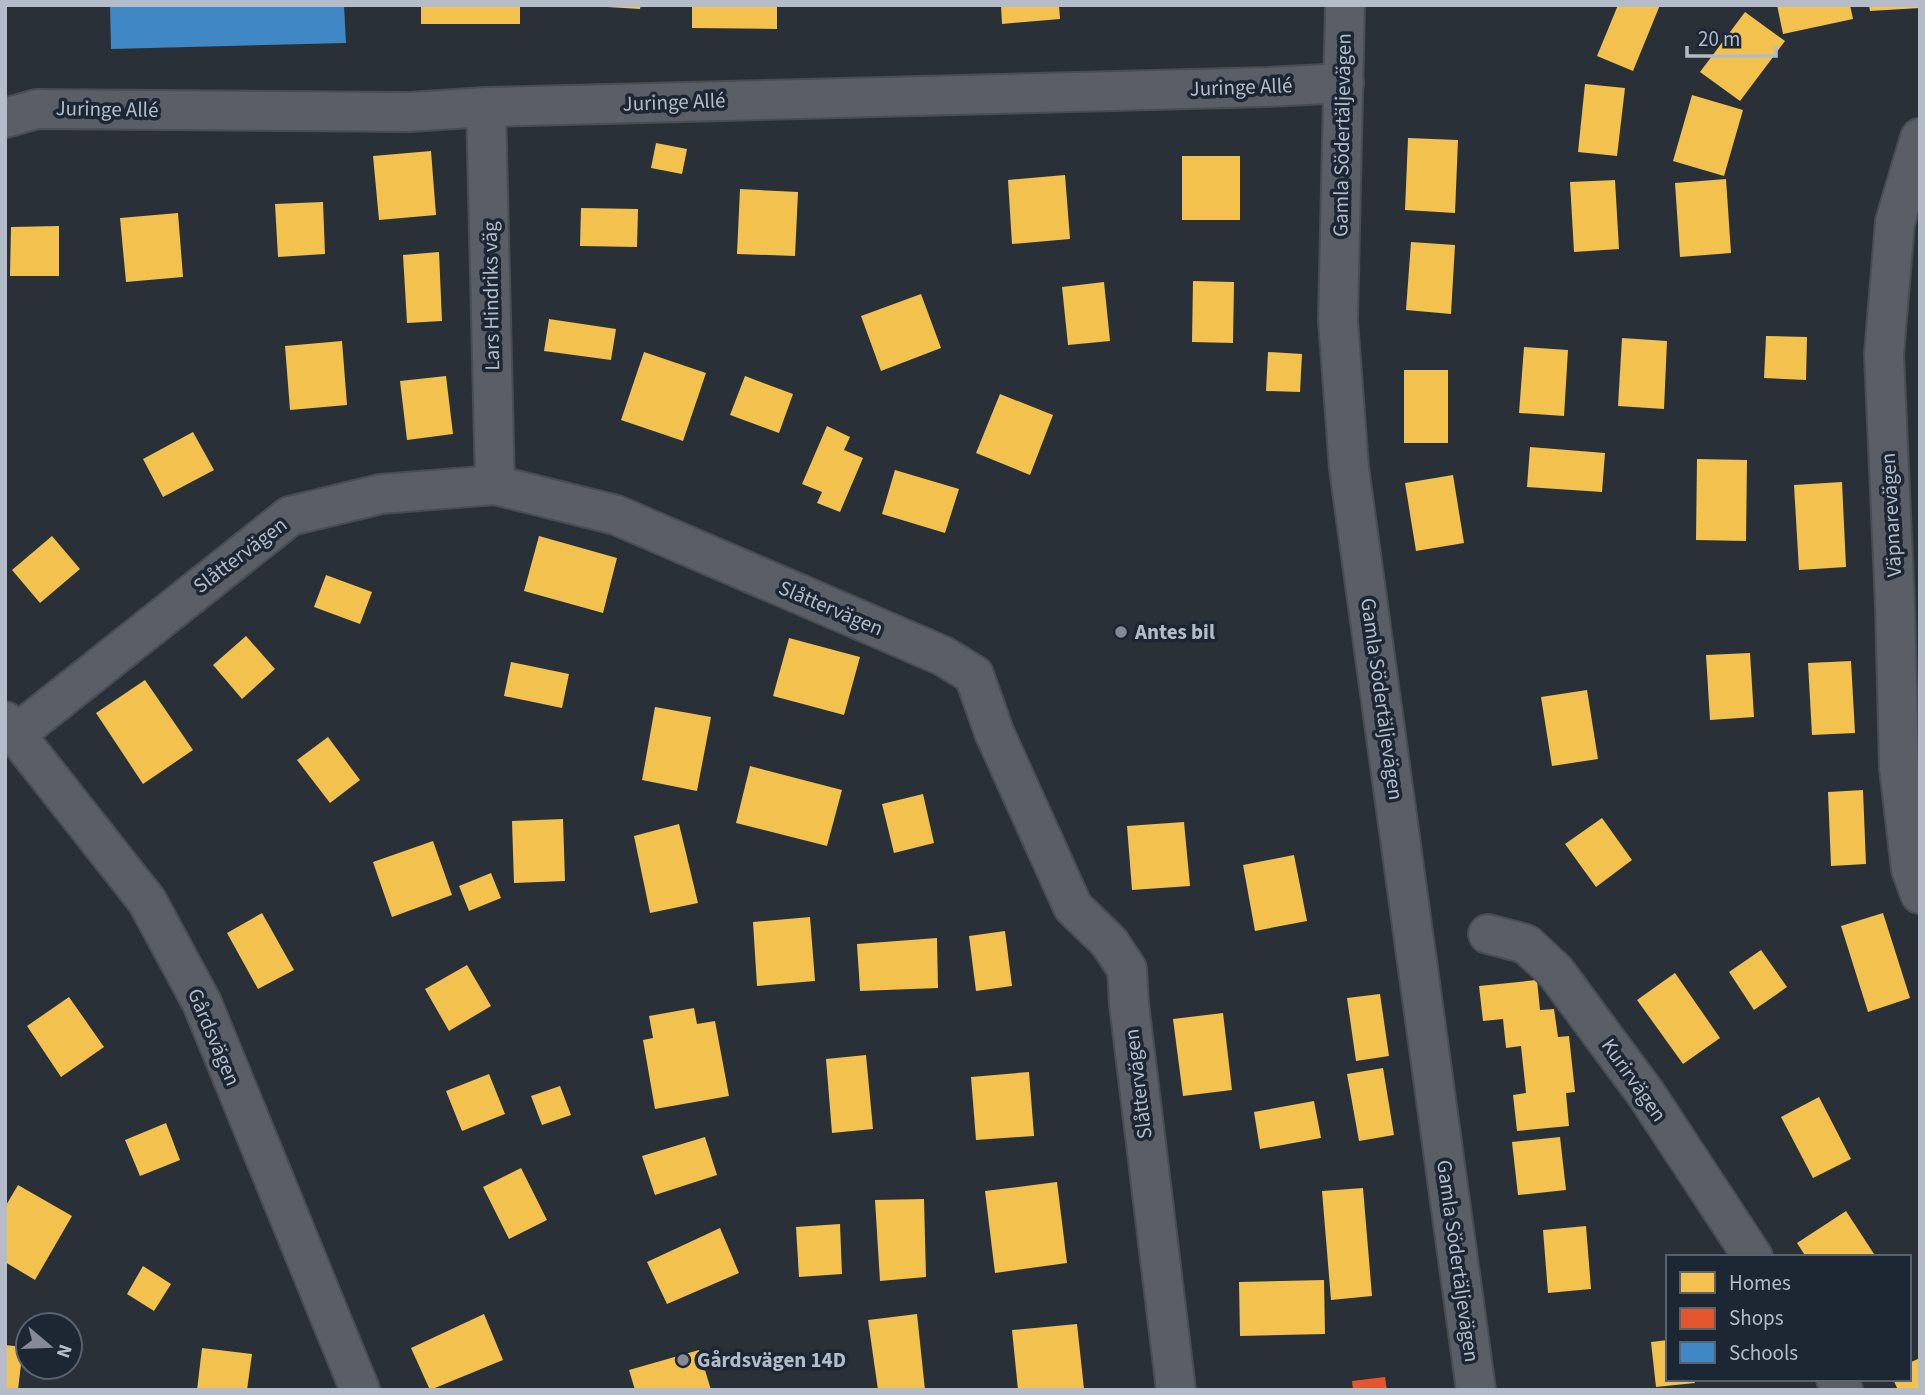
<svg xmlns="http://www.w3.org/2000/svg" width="1925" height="1395" viewBox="0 0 1925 1395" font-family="'Source Sans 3',sans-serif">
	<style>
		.homes { fill: #f2c14e }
		.shops { fill: #e4572e }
		.schools { fill: #3f88c5 }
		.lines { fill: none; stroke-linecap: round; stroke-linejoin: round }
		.minor-casing { stroke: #484c53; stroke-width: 42 }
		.minor { stroke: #5a5e66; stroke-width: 38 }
		.poi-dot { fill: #848b96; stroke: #1d2633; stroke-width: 2.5 }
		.labels { text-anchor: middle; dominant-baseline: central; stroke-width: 7; stroke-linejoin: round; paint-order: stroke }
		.street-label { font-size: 21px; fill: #b4bcc9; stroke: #1d2633 }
		.poi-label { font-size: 21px; font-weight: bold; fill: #b4bcc9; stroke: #1d2633; text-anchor: start }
	</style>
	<rect width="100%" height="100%" fill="#2a3038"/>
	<!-- homes -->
	<g class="homes">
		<rect x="421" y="5" width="99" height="19"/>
		<polygon points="607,5 641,5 640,9 607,7"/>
		<polygon points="692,5 777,5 777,29 692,28"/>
		<polygon points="1001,5 1059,5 1060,19 1002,24"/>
		<polygon points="1618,5 1660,5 1633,71 1597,56"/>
		<polygon points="1777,5 1850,5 1853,19 1783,34"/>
		<polygon points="1869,5 1920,5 1920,8 1870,11"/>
		<polygon points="1745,12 1785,41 1740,101 1700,72"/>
		<polygon points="1585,84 1625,88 1617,156 1578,152"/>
		<polygon points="1692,95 1743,110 1724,176 1673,161"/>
		<polygon points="1408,138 1458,140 1455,213 1405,210"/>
		<polygon points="656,143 687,149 682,174 651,168"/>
		<polygon points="431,151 436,215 379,220 373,156"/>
		<rect x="1182" y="156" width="58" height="64"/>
		<polygon points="1065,175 1070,239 1012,244 1008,180"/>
		<polygon points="1726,179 1731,253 1680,257 1675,183"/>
		<polygon points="1615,180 1619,249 1574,252 1570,182"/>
		<polygon points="740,189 798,192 795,256 737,254"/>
		<polygon points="323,202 325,254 278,257 275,204"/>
		<polygon points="581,208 638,209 637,247 580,246"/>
		<polygon points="178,213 183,277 126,282 120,218"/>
		<polygon points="59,226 59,276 10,276 11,227"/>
		<polygon points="1411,242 1455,245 1451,314 1406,310"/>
		<polygon points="439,252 442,321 407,323 403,255"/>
		<polygon points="1193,281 1234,282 1233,343 1192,342"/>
		<polygon points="1104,282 1110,341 1068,345 1062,287"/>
		<polygon points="921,294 941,348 881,371 861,316"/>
		<polygon points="549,319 616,329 611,360 544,351"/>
		<polygon points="1766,336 1807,337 1806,380 1764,378"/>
		<polygon points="1622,338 1667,341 1664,409 1618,406"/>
		<polygon points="342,341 347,405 290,410 285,346"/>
		<polygon points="1524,347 1568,350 1564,416 1519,413"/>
		<polygon points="644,352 706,373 683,441 621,420"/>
		<polygon points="1268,352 1302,354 1300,392 1266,391"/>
		<rect x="1404" y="370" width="44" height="73"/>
		<polygon points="446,376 453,434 407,440 400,381"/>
		<polygon points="745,376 793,394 779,433 730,415"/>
		<polygon points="1000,394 1053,415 1030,475 976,453"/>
		<polygon points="827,426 850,437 844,450 863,458 840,512 817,503 822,492 802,484"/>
		<polygon points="193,432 214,470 163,497 143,459"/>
		<polygon points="1530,447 1605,453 1602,492 1527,487"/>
		<polygon points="1697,459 1747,460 1746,541 1696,540"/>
		<polygon points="895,470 959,489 945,533 882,514"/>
		<polygon points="1453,475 1464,543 1416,551 1405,483"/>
		<polygon points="1842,482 1846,567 1799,570 1794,485"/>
		<polygon points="52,536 80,569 40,603 12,570"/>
		<polygon points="539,536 617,558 603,613 524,591"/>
		<polygon points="326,575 372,592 360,624 314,607"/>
		<polygon points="246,636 275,669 242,699 213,665"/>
		<polygon points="789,638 860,657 844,715 773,696"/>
		<polygon points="1750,653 1754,717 1710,720 1706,655"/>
		<polygon points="1851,661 1855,733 1812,735 1808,663"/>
		<polygon points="511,662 569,674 562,708 504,696"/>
		<polygon points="145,680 193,750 143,784 96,713"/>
		<polygon points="1587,690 1598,759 1552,766 1541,697"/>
		<polygon points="655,707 711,717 697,791 642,780"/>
		<polygon points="328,737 360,780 330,803 297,760"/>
		<polygon points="750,766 842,790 827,846 736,823"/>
		<polygon points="1863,790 1866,864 1831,866 1828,792"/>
		<polygon points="923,794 934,843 894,853 882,804"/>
		<polygon points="1602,818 1632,860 1596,887 1565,844"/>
		<polygon points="563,819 565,881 514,883 512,821"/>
		<polygon points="1184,822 1190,886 1132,890 1127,826"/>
		<polygon points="679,824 698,903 650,913 634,836"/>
		<polygon points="433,841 452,895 392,917 373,862"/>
		<polygon points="1294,855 1307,921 1255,931 1243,865"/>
		<polygon points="491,873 501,898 469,911 459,886"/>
		<polygon points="262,913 294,970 258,989 227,933"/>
		<polygon points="1883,913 1910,998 1868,1012 1841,926"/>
		<polygon points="810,917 815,981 757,986 753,922"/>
		<polygon points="1005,931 1012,986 976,991 969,936"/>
		<polygon points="937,938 938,988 860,991 857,944"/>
		<polygon points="1761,950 1787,987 1754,1010 1729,972"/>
		<polygon points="467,965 491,1006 449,1031 425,989"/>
		<polygon points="1675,973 1720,1038 1683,1064 1637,1000"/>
		<polygon points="1537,980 1540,1010 1554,1009 1558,1037 1569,1036 1575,1092 1566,1093 1569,1126 1517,1131 1513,1095 1526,1093 1521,1046 1506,1048 1503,1019 1483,1021 1479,986"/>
		<polygon points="1380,994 1389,1056 1356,1061 1347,998"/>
		<polygon points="69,997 104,1047 61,1077 27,1026"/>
		<polygon points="694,1008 697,1024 715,1021 729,1096 655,1109 643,1040 653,1038 649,1016"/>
		<polygon points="1223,1013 1232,1090 1183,1096 1173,1019"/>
		<polygon points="866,1055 873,1129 832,1133 826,1059"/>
		<polygon points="1383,1068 1394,1135 1359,1141 1347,1074"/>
		<polygon points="1029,1072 1034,1136 976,1140 971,1077"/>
		<polygon points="489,1074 505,1114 462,1131 446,1091"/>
		<polygon points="560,1086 571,1115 542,1125 531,1096"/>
		<polygon points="1819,1097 1851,1159 1813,1178 1781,1117"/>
		<polygon points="1314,1101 1321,1138 1260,1149 1254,1112"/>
		<polygon points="166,1123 180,1160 140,1176 125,1140"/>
		<polygon points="705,1137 717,1175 655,1195 642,1156"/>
		<polygon points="1560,1137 1566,1190 1518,1195 1512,1142"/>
		<polygon points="521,1168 547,1220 509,1239 483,1187"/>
		<polygon points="1057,1182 1067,1263 995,1273 985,1191"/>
		<polygon points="18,1185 72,1216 35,1280 5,1262 5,1207"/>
		<polygon points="1363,1188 1372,1296 1331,1300 1322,1191"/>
		<polygon points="924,1199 926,1277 880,1281 875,1200"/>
		<polygon points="1846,1211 1876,1257 1806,1257 1797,1243"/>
		<polygon points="840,1224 842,1274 799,1277 796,1227"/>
		<polygon points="1586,1226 1591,1289 1548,1293 1543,1230"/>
		<polygon points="720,1228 739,1273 667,1304 647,1262"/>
		<polygon points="143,1266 171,1284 154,1311 127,1294"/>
		<polygon points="1324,1280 1325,1334 1240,1336 1239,1282"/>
		<polygon points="484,1314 503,1360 430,1390 411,1348"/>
		<polygon points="917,1314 925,1390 878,1390 868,1320"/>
		<polygon points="1077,1324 1084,1389 1018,1390 1012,1330"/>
		<polygon points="1668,1340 1668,1379 1694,1379 1695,1383 1656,1387 1651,1342"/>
		<polygon points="5,1345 23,1347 18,1390 5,1390"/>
		<polygon points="202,1348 252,1354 247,1390 197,1390"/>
		<polygon points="699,1350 711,1390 635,1390 629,1370"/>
		<polygon points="1920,1358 1920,1390 1898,1390 1893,1379 1909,1379 1909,1363"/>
	</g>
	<!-- shops -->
	<polygon class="shops" points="1385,1377 1387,1390 1353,1390 1352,1381"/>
	<!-- schools -->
	<polygon class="schools" points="110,5 344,5 346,43 111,49"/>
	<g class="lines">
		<defs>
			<g id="minor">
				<polyline points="1345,5 1338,320 1349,468 1476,1390"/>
				<polyline points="486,107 495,485"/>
				<polyline points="5,118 37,109 409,112 486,107 1268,87 1344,83"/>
				<polyline points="1920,138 1895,222 1884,354 1895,605 1899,768 1911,869 1920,894"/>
				<polyline points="5,721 147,901 202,1003 360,1390"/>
				<polyline points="16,734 290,516 381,494 495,485 616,515 943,656 974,675 994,732 1073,907 1109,942 1127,969 1129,1004 1176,1390"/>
				<polyline points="1488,934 1526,944 1555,971 1646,1094 1753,1257"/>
				<polyline points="1836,1379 1843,1390"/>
			</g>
		</defs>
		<!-- minor casing -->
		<use href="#minor" class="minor-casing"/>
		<!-- minor -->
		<use href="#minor" class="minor"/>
	</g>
	<!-- markers -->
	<g class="poi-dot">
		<circle cx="1121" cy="632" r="7"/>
		<circle cx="683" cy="1360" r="7"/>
	</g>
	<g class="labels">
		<!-- street labels -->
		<g class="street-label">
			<text transform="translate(1241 87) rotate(-2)">Juringe Allé</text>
			<text transform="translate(674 102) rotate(-2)">Juringe Allé</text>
			<text transform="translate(107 109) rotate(1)">Juringe Allé</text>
			<text transform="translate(1342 135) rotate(-89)">Gamla Södertäljevägen</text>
			<text transform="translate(491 296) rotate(-91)">Lars Hindriks väg</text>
			<text transform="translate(1891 515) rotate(-93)">Väpnarevägen</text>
			<text transform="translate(240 555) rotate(-37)">Slåttervägen</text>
			<text transform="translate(831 608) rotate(23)">Slåttervägen</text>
			<text transform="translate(1382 699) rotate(82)">Gamla Södertäljevägen</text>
			<text transform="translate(214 1037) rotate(67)">Gårdsvägen</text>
			<text transform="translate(1634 1080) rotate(55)">Kurirvägen</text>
			<text transform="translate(1138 1084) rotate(-97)">Slåttervägen</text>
			<text transform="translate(1458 1261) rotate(82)">Gamla Södertäljevägen</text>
		</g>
		<!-- poi labels -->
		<g class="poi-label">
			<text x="1135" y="632">Antes bil</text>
			<text x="697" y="1360">Gårdsvägen 14D</text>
		</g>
	</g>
	<!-- border -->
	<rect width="1925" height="1395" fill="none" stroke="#b4bcc9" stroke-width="14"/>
	<!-- legend -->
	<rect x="1666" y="1255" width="245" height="126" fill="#1d2633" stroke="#59626f" stroke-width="2"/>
	<rect x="1680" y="1272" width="35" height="21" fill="#f2c14e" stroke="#59626f" stroke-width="2"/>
	<text x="1729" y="1290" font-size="21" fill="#b4bcc9">Homes</text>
	<rect x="1680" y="1308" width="35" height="21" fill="#e4572e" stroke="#59626f" stroke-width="2"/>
	<text x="1729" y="1325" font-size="21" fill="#b4bcc9">Shops</text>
	<rect x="1680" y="1342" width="35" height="21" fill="#3f88c5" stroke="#59626f" stroke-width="2"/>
	<text x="1729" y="1360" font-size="21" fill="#b4bcc9">Schools</text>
	<!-- north arrow -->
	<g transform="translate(49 1346) rotate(109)"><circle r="33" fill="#1d2633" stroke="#59626f" stroke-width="2"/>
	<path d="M0-5L12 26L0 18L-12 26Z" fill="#848b96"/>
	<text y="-10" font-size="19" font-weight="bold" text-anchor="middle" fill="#b4bcc9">N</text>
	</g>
	<!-- scale -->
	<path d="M1687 46v10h89v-10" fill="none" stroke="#b4bcc9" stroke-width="3.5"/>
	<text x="1698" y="46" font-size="21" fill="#b4bcc9" stroke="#1d2633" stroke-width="5" paint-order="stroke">20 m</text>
</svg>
